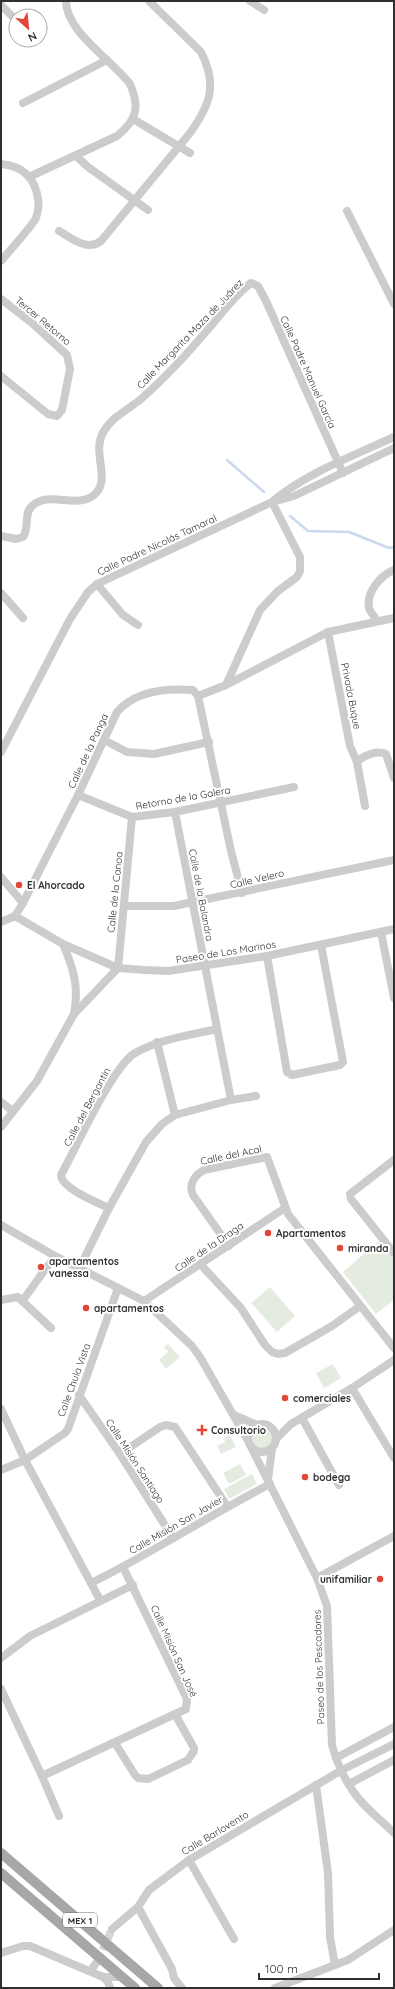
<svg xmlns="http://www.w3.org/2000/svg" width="395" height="1989" viewBox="0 0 395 1989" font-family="Quicksand,sans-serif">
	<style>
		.green { fill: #e3ecde }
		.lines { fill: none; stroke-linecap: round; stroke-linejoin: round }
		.stream { stroke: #cad9eb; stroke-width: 2.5 }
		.minor-tunnel { stroke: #d5d5d5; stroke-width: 8; stroke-dasharray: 8 4; stroke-linecap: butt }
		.minor { stroke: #ccc; stroke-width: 8 }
		.major { stroke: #a7a7a7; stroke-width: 10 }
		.poi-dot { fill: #e24636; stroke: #fff; stroke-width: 1.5 }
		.labels { text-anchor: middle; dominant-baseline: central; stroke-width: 4; stroke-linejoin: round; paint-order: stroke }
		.shield { fill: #fff; stroke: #6d6d6d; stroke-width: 1 }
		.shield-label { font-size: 9px; font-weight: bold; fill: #2f2f2f }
		.street-label { font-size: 10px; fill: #2f2f2f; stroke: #fff }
		.poi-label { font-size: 10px; font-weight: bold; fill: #2f2f2f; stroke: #fff; text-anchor: start }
	</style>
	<rect width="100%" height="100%" fill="#fff"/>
	<!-- green -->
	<g class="green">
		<polygon points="380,1240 394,1257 394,1300 376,1314 343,1272"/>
		<polygon points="270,1287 295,1316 277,1332 251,1303"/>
		<polygon points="168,1344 180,1357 166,1369 159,1360 168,1352 164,1347"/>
		<polygon points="333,1364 341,1378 324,1388 316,1373"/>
		<circle cx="262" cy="1438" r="12"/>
		<polygon points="230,1435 236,1447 221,1454 217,1446 225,1442 224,1438"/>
		<polygon points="240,1464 246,1475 229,1484 223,1473"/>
		<polygon points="252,1474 257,1484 229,1499 224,1489"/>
	</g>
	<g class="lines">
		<!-- stream -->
		<g class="stream">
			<polyline points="227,460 264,492"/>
			<polyline points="290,516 308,531 349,532 389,548 394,547"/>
		</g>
		<!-- minor-tunnel -->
		<polyline class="minor-tunnel" points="98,1961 112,1929"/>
		<!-- minor -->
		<g class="minor">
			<polyline points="250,1 264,10"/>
			<polyline points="1,5 16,20"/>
			<polyline points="23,103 107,60"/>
			<polyline points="133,119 190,153"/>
			<polyline points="76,156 88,167 148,210"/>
			<path d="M1,164C22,166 35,177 38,199C39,205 38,214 35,220C25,234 12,248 1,261"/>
			<path d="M31,176L117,136C137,120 140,107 130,84C112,60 66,32 66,1"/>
			<polyline points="347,211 394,304"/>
			<path d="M59,231C72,238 87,252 101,241L190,133C210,105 218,85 201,52L149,1"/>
			<polyline points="1,299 32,323 67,355 70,369 62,410 57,416 48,414 1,376"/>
			<path d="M274,500C309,472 353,456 394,437"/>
			<path d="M1,536L16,539L23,537C30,528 23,514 32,506C50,489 80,512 97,492C110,476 91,451 104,431C112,417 129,409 141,399C165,378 189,352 210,327C223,312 235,295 251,283L258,286L266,301L343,473"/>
			<polyline points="97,584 123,615 138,625"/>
			<polyline points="1,593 23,618"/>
			<path d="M377,621C375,617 370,612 369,608C366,592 381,575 394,570"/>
			<polyline points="328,632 350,746 357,762"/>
			<polyline points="226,685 328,632 394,618"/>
			<polyline points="198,696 226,685 260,610 278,591 297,577 300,571 300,557 272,502"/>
			<polyline points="104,740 127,752 154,754 209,742"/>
			<polyline points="1,752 70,619 88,592 97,584 272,502 294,496 394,448"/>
			<polyline points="78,795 132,817 175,812 294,787"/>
			<path d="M365,806L357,762L359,760C366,755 377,750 386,754L394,778"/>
			<polyline points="175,812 231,1100"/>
			<polyline points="1,877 23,903"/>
			<polyline points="124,906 174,906 394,860"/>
			<polyline points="15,916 63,944 118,968 145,970 168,971 267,956 394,929"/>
			<path d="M1,922L15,916L23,903L78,795L117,712C135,691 166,688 193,690L198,696L231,851L242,893"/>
			<polyline points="381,932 394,998"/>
			<path d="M63,944C74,970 79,986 74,1014"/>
			<polyline points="267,956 287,1072 292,1075 340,1065 343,1062 321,945"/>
			<polyline points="118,968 132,817"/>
			<polyline points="157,1042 175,1115"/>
			<polyline points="1,1102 13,1111"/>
			<polyline points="1,1127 37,1081 74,1014 118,968"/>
			<polyline points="394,1160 350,1194 351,1199 394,1253"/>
			<path d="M109,1208C98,1203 61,1188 61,1175C76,1148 112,1067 135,1053C160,1039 190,1035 217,1029"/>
			<polyline points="1,1225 55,1256 144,1301 192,1346 200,1357 247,1439"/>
			<path d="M229,1246L193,1195C188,1184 195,1175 204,1170L267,1157L288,1214L394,1348"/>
			<polyline points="201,1265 241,1308 265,1345 272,1352 278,1354 285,1353 332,1326 360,1306"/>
			<polyline points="79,1269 109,1208 146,1142 162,1124 175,1115 231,1100 256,1096"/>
			<polyline points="1,1300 18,1297 51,1328"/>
			<polyline points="23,1300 55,1256"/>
			<polyline points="144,1301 285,1208"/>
			<polyline points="352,1388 394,1458"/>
			<polyline points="79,1395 120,1454 173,1538"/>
			<polyline points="1,1409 25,1460 100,1600"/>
			<polyline points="234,1415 257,1425"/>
			<polyline points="302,1418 339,1485"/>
			<circle cx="262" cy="1438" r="14"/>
			<polyline points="276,1439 291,1424 352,1388 394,1360"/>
			<path d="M252,1449L317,1578L327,1606L332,1745C336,1759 342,1775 351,1788C361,1805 380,1819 394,1833"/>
			<polyline points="120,1454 160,1427 166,1425 175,1427 227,1506"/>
			<polyline points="1,1470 25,1460 65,1433 68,1429 118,1288"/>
			<polyline points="268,1479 272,1449"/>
			<polyline points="317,1578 394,1536"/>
			<path d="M91,1583C152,1553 210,1515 270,1484"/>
			<polyline points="1,1658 30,1636 133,1585"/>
			<polyline points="1,1689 42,1776 186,1709 187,1699 123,1567"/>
			<polyline points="115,1743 135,1775 138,1778 148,1779 188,1760 194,1751 194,1748 176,1716"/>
			<polyline points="336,1758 394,1727"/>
			<polyline points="42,1776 59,1816"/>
			<polyline points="349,1784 394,1760"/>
			<polyline points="316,1785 328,1873 330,1937 335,1965"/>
			<polyline points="189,1860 234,1939"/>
			<polyline points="138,1907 172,1969 174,1978 182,1988"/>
			<polyline points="112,1929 138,1907 149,1890 189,1860 342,1770 394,1744"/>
			<polyline points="1,1953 23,1946 30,1946 103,1977 121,1977"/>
			<polyline points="90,1971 97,1962"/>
			<polyline points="103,1977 108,1982 110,1988"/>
			<polyline points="275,1988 348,1960 394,1930"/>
		</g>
		<!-- major -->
		<g class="major">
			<polyline points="1,1853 158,1988"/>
			<polyline points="1,1873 135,1988"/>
		</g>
	</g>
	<!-- markers -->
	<g class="poi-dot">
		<circle cx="19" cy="885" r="4"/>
		<circle cx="268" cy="1233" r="4"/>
		<circle cx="340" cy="1248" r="4"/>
		<circle cx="41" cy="1267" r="4"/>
		<circle cx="86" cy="1308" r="4"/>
		<circle cx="285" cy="1398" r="4"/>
		<path d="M200 1424h4v4h4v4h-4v4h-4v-4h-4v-4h4z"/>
		<circle cx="305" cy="1477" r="4"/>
		<circle cx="380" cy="1579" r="4"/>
	</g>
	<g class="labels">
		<!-- shield labels -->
		<rect class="shield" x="63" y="1913" width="34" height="14" rx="3"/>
		<g class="shield-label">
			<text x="80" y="1920">MEX 1</text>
		</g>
		<!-- street labels -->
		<g class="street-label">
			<text transform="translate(43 321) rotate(40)">Tercer Retorno</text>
			<text transform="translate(190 334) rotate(-46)">Calle Margarita Maza de Juárez</text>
			<text transform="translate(308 372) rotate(66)">Calle Padre Manuel García</text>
			<text transform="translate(157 545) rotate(-25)">Calle Padre Nicolás Tamaral</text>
			<text transform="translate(351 696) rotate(79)">Privada Buque</text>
			<text transform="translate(88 751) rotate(-65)">Calle de la Panga</text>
			<text transform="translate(183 798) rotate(-10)">Retorno de la Galera</text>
			<text transform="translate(257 879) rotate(-13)">Calle Velero</text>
			<text transform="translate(115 892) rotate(-84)">Calle de la Canoa</text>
			<text transform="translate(201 895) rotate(79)">Calle de la Balandra</text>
			<text transform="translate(226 952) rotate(-9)">Paseo de Los Marinos</text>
			<text transform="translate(87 1107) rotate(-62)">Calle del Bergantín</text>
			<text transform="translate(231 1155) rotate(-12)">Calle del Acal</text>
			<text transform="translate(209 1247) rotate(-34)">Calle de la Draga</text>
			<text transform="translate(74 1380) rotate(-70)">Calle Chula Vista</text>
			<text transform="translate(135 1461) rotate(57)">Calle Misión Santiago</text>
			<text transform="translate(176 1525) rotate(-30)">Calle Misión San Javier</text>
			<text transform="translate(174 1651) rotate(66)">Calle Misión San José</text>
			<text transform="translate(319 1667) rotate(-92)">Paseo de los Pescadores</text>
			<text transform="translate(215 1833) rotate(-31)">Calle Barlovento</text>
		</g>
		<!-- poi labels -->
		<g class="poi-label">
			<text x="27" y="885">El Ahorcado</text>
			<text x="276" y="1233">Apartamentos</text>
			<text x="348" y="1248">miranda</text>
			<text x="49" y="1261">apartamentos<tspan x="49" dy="12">vanessa</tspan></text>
			<text x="94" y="1308">apartamentos</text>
			<text x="293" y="1398">comerciales</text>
			<text x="211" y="1430">Consultorio</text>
			<text x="313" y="1477">bodega</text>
			<text x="372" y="1579" text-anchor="end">unifamiliar</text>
		</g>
	</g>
	<!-- border -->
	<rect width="395" height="1989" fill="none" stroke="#2f2f2f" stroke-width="4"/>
	<!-- north arrow -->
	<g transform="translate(28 28) rotate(153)"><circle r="19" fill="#ffffff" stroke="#acacac"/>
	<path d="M0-3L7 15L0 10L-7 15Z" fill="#e24636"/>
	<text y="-6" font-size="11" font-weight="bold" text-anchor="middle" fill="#2f2f2f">N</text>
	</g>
	<!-- scale -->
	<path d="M259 1973v6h120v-6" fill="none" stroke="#2f2f2f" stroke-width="2"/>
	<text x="265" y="1973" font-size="12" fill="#2f2f2f" stroke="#ffffff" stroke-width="3" paint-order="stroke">100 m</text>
</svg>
